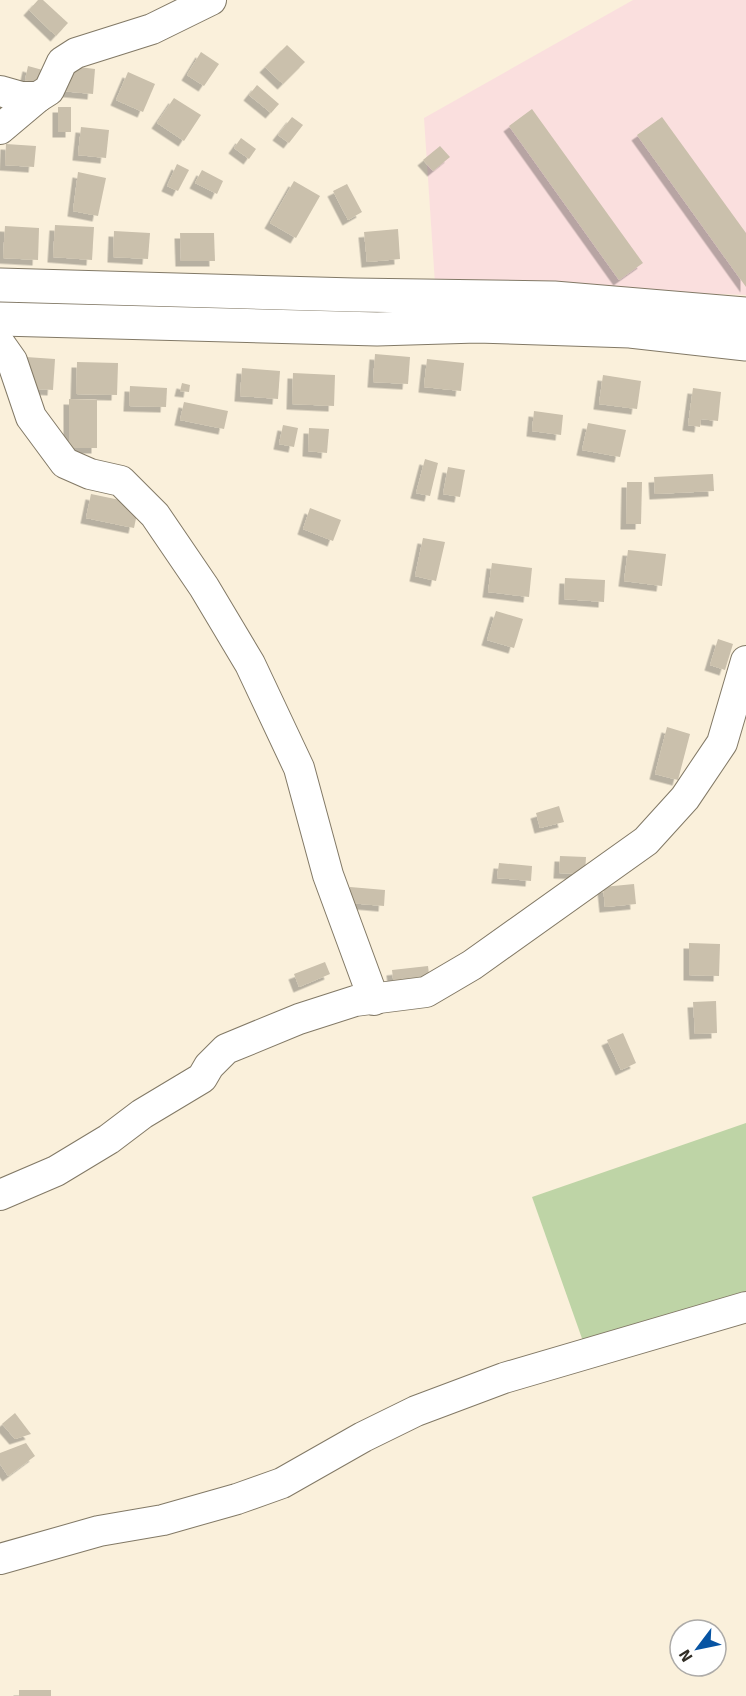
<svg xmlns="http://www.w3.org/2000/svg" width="746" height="1696" viewBox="0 0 746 1696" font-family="Signika,sans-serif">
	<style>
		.education { fill: #fadfde }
		.green { fill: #bed4a6 }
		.building { fill: #cac0ac; filter: url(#shadow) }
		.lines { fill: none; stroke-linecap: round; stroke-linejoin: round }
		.minor-casing { stroke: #827966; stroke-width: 32 }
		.tertiary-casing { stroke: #827966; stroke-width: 35 }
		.minor { stroke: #fff; stroke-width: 30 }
		.tertiary { stroke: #fff; stroke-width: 33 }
	</style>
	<defs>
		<filter id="shadow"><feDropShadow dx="-5.5" dy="5.5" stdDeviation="0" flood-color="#0004"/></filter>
	</defs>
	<rect width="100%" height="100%" fill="#faf0db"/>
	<!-- education -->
	<polygon class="education" points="633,0 746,0 746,295 435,284 424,118"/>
	<!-- green -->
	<polygon class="green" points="746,1123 746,1291 585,1347 532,1197"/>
	<!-- building -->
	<g class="building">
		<polygon points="38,0 43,0 68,23 56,36 29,10"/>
		<polygon points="287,45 305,62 283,84 265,67"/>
		<polygon points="201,52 219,64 204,86 187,75"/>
		<polygon points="63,65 95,69 93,94 61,91"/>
		<polygon points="28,66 50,72 46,86 25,80"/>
		<polygon points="128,72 155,84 143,112 116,100"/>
		<polygon points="257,85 279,104 271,113 249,95"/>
		<polygon points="174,98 201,115 184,141 157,123"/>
		<rect x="58" y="107" width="13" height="25"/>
		<polygon points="532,109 643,263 619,280 509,126"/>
		<polygon points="292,117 303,125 289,143 278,135"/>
		<polygon points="662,117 746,233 746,287 637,135"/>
		<polygon points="81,127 109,130 106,158 78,155"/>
		<polygon points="241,138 256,149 249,159 234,148"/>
		<polygon points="6,144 36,146 34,167 5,165"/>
		<polygon points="440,146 450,157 433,171 423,160"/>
		<polygon points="177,164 189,170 178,191 167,186"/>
		<polygon points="202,170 223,181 217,194 195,183"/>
		<polygon points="78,172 106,178 98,216 73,211"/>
		<polygon points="294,181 320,196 296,238 270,223"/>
		<polygon points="347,184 362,212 348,220 333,191"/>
		<polygon points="55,225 94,227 92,260 53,257"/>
		<polygon points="5,226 39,228 38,260 3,258"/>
		<polygon points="398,229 400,259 367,262 364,232"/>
		<polygon points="114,231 150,233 148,259 113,257"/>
		<polygon points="180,233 214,233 215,261 181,261"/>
		<polygon points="375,354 410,357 408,384 373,382"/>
		<polygon points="26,357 55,359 53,390 24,388"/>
		<polygon points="427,359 464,363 461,391 424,387"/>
		<polygon points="77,362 118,363 117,395 76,394"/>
		<polygon points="242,368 280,371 278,399 240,396"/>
		<polygon points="293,373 335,375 334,406 292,404"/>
		<polygon points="603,375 641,381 637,409 599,404"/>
		<polygon points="182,383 190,385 189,392 180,391"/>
		<polygon points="130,386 167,388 166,407 129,406"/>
		<polygon points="693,388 721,392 718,421 701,419 700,427 688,425"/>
		<polygon points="69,399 97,400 97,448 69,448"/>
		<polygon points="184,402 228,411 224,429 180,420"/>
		<polygon points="534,411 563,415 561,435 532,431"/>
		<polygon points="588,423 626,430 620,457 582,450"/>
		<polygon points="283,425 298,428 294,447 279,444"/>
		<polygon points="309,428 329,429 327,453 308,451"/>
		<polygon points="425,459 438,463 430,496 416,493"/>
		<polygon points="448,467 465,470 460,497 443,494"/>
		<polygon points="713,474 714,491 655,494 654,477"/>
		<polygon points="627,482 642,482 641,524 626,524"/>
		<polygon points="91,494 139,504 134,528 86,518"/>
		<polygon points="310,508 341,520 333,541 303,529"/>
		<polygon points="423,538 445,542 436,581 415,576"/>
		<polygon points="628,550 666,554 662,586 624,581"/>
		<polygon points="492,563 532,568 529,597 488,592"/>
		<polygon points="565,578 605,580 604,602 564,599"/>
		<polygon points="496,611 523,619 514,648 487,640"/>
		<polygon points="718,639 733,644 725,670 710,665"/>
		<polygon points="667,727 690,734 678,780 655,774"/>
		<polygon points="559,806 564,822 540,828 536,813"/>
		<polygon points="560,856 586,857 585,874 559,873"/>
		<polygon points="499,863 532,866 531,881 497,878"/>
		<polygon points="634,884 636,904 605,907 603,887"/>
		<polygon points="350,887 385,890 384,906 349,903"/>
		<polygon points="689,943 720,944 719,976 689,975"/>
		<polygon points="325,962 330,974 299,987 294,974"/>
		<polygon points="428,966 430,983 394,987 392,970"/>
		<polygon points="716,1001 717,1033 695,1034 693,1002"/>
		<polygon points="623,1033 636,1063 621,1070 607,1040"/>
		<polygon points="15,1413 31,1434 15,1439 2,1424"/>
		<polygon points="26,1443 35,1456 8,1476 0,1464 0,1453"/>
		<rect x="19" y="1690" width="32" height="6"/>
	</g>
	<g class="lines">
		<defs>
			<g id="minor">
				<polyline points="0,91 21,97 38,97 49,90 62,62 76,53 152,29 211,0"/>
				<polyline points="0,129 38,97"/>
				<polyline points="0,344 12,361 31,417 65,463 90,474 121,481 155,515 204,587 250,664 299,768 328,875 374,1000"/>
				<polyline points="0,1195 56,1171 109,1139 142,1114 202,1078 209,1066 226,1049 299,1019 355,1001 426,992 472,965 646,841 685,798 722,743 746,661"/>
				<polyline points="0,1559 99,1531 163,1520 237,1499 282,1483 363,1437 416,1411 504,1378 746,1307"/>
			</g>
			<g id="tertiary">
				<polyline points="0,285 354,295 554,298 746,314"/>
				<polyline points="0,319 377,329 477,326 630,331 746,344"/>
			</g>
		</defs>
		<!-- minor casing -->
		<use href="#minor" class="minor-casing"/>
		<!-- tertiary casing -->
		<use href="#tertiary" class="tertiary-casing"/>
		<!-- minor -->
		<use href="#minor" class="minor"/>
		<!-- tertiary -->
		<use href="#tertiary" class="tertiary"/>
	</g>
	<!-- north arrow -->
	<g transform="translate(698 1648) rotate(238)"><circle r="28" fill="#ffffff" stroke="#adaba8" stroke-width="1.5"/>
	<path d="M0-4.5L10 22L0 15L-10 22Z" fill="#0754a3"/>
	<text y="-9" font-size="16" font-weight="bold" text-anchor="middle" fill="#322e26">N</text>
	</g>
</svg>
